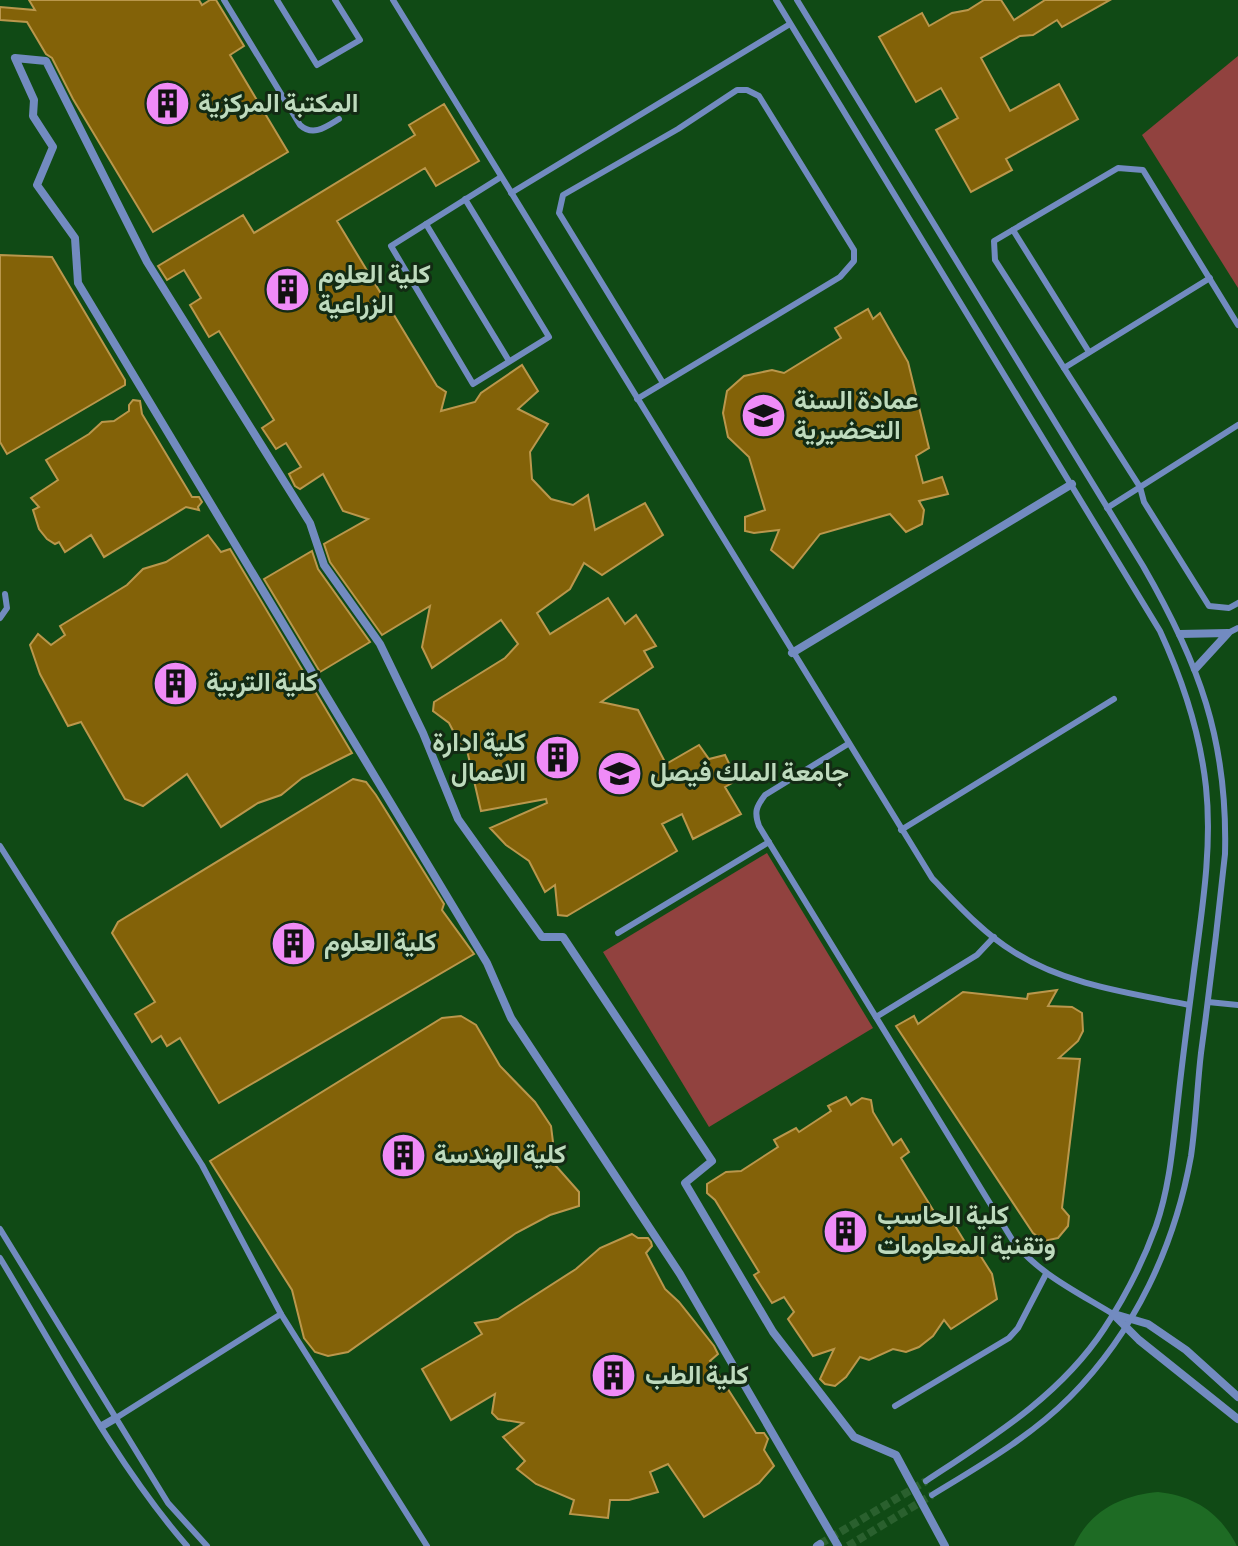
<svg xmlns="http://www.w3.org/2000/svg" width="1238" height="1546" viewBox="0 0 1238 1546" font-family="'Sofia Sans Condensed',Vazirmatn,sans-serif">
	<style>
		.green { fill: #91423f }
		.water { fill: #1e6b24 }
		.building { fill: #836208; stroke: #ba974c; stroke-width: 2 }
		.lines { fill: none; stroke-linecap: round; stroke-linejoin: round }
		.street-tunnel { stroke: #2a602e; stroke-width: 8; stroke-dasharray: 8 4; stroke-linecap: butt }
		.lane { stroke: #728bc0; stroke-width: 6 }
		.street { stroke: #728bc0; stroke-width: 8 }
		.labels { text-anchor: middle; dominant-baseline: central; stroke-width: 6; stroke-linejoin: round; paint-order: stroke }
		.poi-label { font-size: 26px; font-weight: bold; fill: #bedabd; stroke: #132b14; text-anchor: start }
	</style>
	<rect width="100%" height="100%" fill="#104a15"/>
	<!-- green -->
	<g class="green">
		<polygon points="1238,56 1238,288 1142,135"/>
		<polygon points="767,853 873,1028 709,1127 603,952"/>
	</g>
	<!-- water -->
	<path class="water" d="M1158,1492C1195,1496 1220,1513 1237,1546H1074C1089,1511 1122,1495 1158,1492Z"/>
	<!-- building -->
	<g class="building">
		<polygon points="29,0 199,0 202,5 210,0 216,0 244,46 230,55 288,152 153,232 73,99 52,58 46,54 27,22 0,20 0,7 35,10"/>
		<polygon points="984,0 1001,0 1014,20 1045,0 1110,0 1062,27 1057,20 1033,35 1020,36 981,58 1010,111 1059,84 1078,119 1006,159 1012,170 971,192 936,130 958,118 941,88 916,102 879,37 922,13 929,26 952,13 968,10"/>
		<polygon points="444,104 479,161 436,186 425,168 337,221 437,386 446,392 441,411 475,402 481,393 522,365 538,391 518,409 548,424 530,452 532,479 551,499 573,505 588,495 595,530 645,503 663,535 602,575 584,563 570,589 537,613 550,634 608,598 625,624 636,615 656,646 644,651 653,667 601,702 638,710 666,764 699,745 709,759 725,755 737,780 725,787 741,814 693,839 682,814 662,824 677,851 567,916 558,915 555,885 545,892 529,861 506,845 490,828 547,803 546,799 481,811 466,746 462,748 449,723 433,711 434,702 505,658 518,644 501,620 432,668 422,647 430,606 382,635 330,562 324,544 368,519 343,511 323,474 300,489 295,486 289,474 301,467 286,443 276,449 262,428 274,420 219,331 209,337 190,305 201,298 184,270 167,280 158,266 243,215 254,233 415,135 409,125"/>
		<polygon points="0,255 52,257 125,380 125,385 7,454 0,442"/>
		<polygon points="868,309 873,319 880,313 908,362 929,448 916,456 923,483 942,477 948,494 919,501 924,510 922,524 906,532 890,514 820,534 793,568 771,550 779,530 754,533 745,531 745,517 765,510 749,457 728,437 723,413 727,391 744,376 772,370 784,373 841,338 835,328"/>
		<polygon points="133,400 140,401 142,414 192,497 199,497 202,502 198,507 199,510 186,507 104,557 91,535 65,552 59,542 55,544 47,539 39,529 33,510 39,507 31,498 58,480 46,460 89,434 102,422 114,421 129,411 129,405"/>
		<polygon points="208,535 221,552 230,549 352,753 302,778 281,795 258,803 221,827 187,774 143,806 125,799 81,722 68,726 40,674 30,645 38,634 51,645 65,635 60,626 127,585 143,569 166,562"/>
		<polygon points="312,551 318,569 370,642 320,672 264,579"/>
		<polygon points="353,779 366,782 376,795 444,904 442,910 474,954 219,1103 180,1038 167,1046 161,1036 152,1042 135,1014 155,1002 112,933 118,922"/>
		<polygon points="1057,990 1048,1006 1072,1007 1082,1013 1083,1031 1078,1041 1059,1058 1080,1059 1062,1208 1069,1216 1068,1226 1058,1238 1044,1241 1033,1233 896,1026 914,1016 918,1024 963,992 1027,999 1028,994"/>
		<polygon points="461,1016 476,1025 500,1066 535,1102 551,1126 556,1166 579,1192 579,1206 550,1215 516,1233 348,1352 328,1356 315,1352 304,1338 292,1290 210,1161 442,1018"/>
		<polygon points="846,1097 851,1105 862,1098 871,1100 873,1112 893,1145 901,1139 909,1152 901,1158 938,1218 949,1216 968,1247 973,1244 992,1274 997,1299 951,1329 944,1320 933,1336 919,1347 906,1352 893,1349 869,1360 860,1357 846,1377 835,1386 825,1384 820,1379 834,1349 813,1356 788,1319 794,1312 784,1297 772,1303 754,1275 759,1272 715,1200 707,1193 707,1184 726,1172 741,1171 778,1147 774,1140 796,1128 799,1132 831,1111 828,1106"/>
		<polygon points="632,1234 638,1238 648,1238 651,1242 652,1246 646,1253 665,1289 679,1302 714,1346 718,1354 710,1361 756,1433 764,1433 768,1439 764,1450 774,1466 759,1483 704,1517 668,1464 650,1472 658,1492 629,1500 610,1500 608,1518 570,1514 574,1500 536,1484 517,1469 525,1461 503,1437 523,1423 498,1419 492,1413 495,1394 451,1420 422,1369 482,1334 475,1323 498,1319 576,1269 600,1248"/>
	</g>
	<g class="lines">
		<!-- street-tunnel -->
		<g class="street-tunnel">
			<polyline points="820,1544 926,1481"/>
			<polyline points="848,1546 932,1495"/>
		</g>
		<!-- lane -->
		<g class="lane">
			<path d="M224,0L300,125C313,137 326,127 339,119"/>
			<polyline points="277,0 317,65 360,40 335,0"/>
			<path d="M393,0L932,878C957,904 983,933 1014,952C1066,985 1130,993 1189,1005"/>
			<path d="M776,0L1160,631C1183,681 1200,732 1206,787C1213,853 1200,921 1192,987C1187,1025 1182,1063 1178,1101C1173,1143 1170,1186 1156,1226C1143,1262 1125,1297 1104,1329C1060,1396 991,1438 926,1481"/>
			<path d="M797,0L1143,566C1199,663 1228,740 1225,854C1218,921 1210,987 1201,1053C1197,1087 1196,1122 1191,1156C1175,1245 1135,1332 1070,1397C1030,1437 981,1465 932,1495"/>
			<polyline points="511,193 790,24"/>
			<polyline points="465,199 549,337 473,384 391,246 501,177"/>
			<polyline points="426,224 509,361"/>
			<polyline points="1013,230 1089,352"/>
			<polyline points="1238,325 1143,170 1118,168 994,241 995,260 1140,487 1144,502 1209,606 1229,608 1238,603"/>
			<polyline points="1064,368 1210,278"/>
			<polyline points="637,399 840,277 854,261 854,250 759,96 747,90 737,90 678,129 563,195 559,213 663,383"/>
			<polyline points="1107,508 1238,425"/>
			<polyline points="0,618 7,608 5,594"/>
			<polyline points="1228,633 1238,628"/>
			<path d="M848,744L765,795C756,807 754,812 759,826L1013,1241C1039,1274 1077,1292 1113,1314"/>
			<polyline points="901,830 1114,699"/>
			<polyline points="0,846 202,1165 281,1314 427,1546"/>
			<polyline points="618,933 769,842"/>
			<polyline points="1208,1002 1238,1005"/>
			<polyline points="876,1017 977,955 994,937"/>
			<polyline points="0,1229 168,1503 207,1546"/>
			<path d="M0,1258C57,1352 115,1463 187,1546"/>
			<polyline points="895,1406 1009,1338 1018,1328 1046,1274"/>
			<polyline points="116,1418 281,1314"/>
		</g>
		<!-- street -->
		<g class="street">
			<polyline points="1180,634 1228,633 1195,669"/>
			<polyline points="792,653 1072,484"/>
			<polyline points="1113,1314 1139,1340 1238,1419"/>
			<polyline points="1114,1314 1148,1324 1186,1350 1238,1397"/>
			<polyline points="102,1426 116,1418"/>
			<polyline points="817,1546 820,1544"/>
			<polyline points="838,1546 680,1274 511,1018 487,963 78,283 75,238 37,185 53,147 33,116 34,100 15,58 46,61 147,262 310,523 324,565 380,644 423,733 458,819 542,937 563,937 712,1161 685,1183 773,1332 854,1437 896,1455 945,1546"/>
		</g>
	</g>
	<!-- icons -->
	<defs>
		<symbol id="building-disc" viewBox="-11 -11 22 22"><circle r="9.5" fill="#ef8bf7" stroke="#132b14"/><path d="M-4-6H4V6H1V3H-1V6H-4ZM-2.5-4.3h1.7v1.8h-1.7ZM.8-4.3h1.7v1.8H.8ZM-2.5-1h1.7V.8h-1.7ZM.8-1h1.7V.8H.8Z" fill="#111"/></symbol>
		<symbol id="university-disc" viewBox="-11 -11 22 22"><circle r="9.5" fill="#ef8bf7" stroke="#132b14"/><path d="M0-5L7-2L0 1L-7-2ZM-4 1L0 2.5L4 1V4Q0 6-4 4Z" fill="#111"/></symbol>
	</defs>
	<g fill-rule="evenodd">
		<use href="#building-disc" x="142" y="78" width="51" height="51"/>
		<use href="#building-disc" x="262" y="264" width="51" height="51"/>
		<use href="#university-disc" x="738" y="390" width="51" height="51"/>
		<use href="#building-disc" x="150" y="658" width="51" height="51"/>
		<use href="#building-disc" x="532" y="732" width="51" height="51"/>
		<use href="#university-disc" x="594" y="748" width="51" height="51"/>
		<use href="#building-disc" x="268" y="918" width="51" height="51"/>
		<use href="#building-disc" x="378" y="1130" width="51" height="51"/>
		<use href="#building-disc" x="820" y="1206" width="51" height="51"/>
		<use href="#building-disc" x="588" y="1350" width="51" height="51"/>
	</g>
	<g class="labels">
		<!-- poi labels -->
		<g class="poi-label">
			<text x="198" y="104">المكتبة المركزية</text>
			<text x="318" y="275">كلية العلوم<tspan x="318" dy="30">الزراعية</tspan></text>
			<text x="794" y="401">عمادة السنة<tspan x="794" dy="30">التحضيرية</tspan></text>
			<text x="206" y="683">كلية التربية</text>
			<text x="526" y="743" text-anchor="end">كلية ادارة<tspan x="526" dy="30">الاعمال</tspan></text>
			<text x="650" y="773">جامعة الملك فيصل</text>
			<text x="324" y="943">كلية العلوم</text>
			<text x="434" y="1155">كلية الهندسة</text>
			<text x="877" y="1216">كلية الحاسب<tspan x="877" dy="30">وتقنية المعلومات</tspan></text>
			<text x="645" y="1376">كلية الطب</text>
		</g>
	</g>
</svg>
